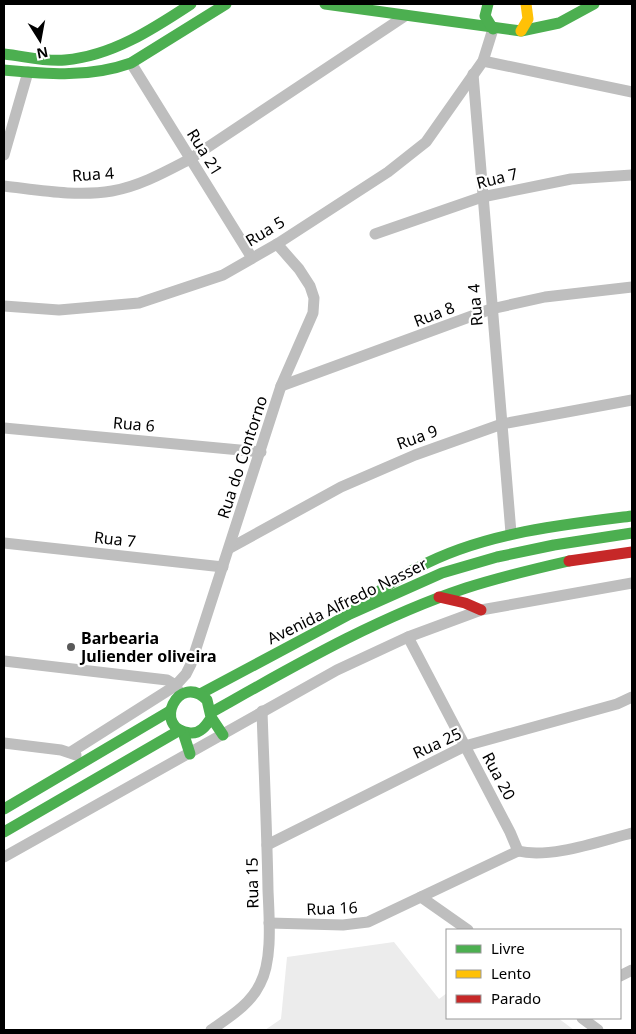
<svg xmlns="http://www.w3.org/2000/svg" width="636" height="1034" viewBox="0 0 636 1034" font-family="'Noto Sans',sans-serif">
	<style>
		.green { fill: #ececec }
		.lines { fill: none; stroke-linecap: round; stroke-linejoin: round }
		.street { stroke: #bebebe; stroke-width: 11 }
		.fast { stroke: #4caf50; stroke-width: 11 }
		.slow { stroke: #ffc107; stroke-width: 11 }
		.jam { stroke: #c62828; stroke-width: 11 }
		.poi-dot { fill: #595959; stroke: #fff; stroke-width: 2 }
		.labels { text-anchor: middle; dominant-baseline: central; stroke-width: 4.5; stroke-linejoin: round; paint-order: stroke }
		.street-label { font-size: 16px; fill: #000; stroke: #fff }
		.poi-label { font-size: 16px; font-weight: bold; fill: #000; stroke: #fff; text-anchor: start }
	</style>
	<rect width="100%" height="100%" fill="#fff"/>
	<!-- green -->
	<polygon class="green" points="394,942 439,999 447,993 447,1018 558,1018 574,1030 265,1030 281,1019 287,957"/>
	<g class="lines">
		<!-- street -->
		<g class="street">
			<polyline points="483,61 632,92"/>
			<polyline points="131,63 252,258"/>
			<polyline points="473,74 511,533"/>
			<polyline points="4,155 28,72"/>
			<path d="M4,186C39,190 77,197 112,191C140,186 165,172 190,159L405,16"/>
			<polyline points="375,234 482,197 571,179 632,175"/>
			<polyline points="4,306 59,310 139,303 223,275 277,244 388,172 426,142 483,61 493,29"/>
			<polyline points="281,386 491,309 545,297 632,287"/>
			<polyline points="4,428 261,452"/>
			<polyline points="4,543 223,567"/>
			<polyline points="230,548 341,487 415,455 502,424 632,400"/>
			<polyline points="408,637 510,832 518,851"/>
			<polyline points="4,661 167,680 172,683 179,691"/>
			<polyline points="4,743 61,750 76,755"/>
			<polyline points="71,752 175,686 186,674 191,664 281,386 313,313 314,298 310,286 299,269 277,244"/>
			<polyline points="267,845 465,746 617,704 632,697"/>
			<path d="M518,851C550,859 600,841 632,833"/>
			<polyline points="4,857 337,670 408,637 481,610 632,583"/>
			<polyline points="421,897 468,930"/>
			<polyline points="269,923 343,925 368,922 518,851"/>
			<polyline points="620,976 632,970"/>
			<polyline points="582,1018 598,1030"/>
			<path d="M211,1030C229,1017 250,1005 260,984C273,960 269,917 268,890C267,830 264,771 262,711"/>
		</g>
		<!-- fast -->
		<g class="fast">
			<polyline points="325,4 521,31 559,23 594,4"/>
			<polyline points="488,4 485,16 493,29"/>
			<path d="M4,54C24,56 45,62 65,60C112,56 153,29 191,4"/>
			<path d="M4,70C48,74 89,78 131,63L226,4"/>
			<path d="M356,608C376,593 395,579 417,568C482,533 560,525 632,516"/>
			<polyline points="200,694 350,614 442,573 497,557 554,545 632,533"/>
			<path d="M212,712C294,666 376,618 466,588C500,577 534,569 569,561"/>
			<path d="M211,718C206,726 200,734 190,733C151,729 178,671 207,700L211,717L223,735"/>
			<polyline points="183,732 190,754"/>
			<polyline points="4,809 170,711"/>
			<polyline points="4,832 180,730"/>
		</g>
		<!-- slow -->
		<polyline class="slow" points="521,31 528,19 526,4"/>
		<!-- jam -->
		<g class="jam">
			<polyline points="569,561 632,552"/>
			<polyline points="439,597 465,603 481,610"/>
		</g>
	</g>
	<!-- markers -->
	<circle class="poi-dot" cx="71" cy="647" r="5"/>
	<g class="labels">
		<!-- street labels -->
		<g class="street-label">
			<text transform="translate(205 152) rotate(58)">Rua 21</text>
			<text transform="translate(93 174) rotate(-4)">Rua 4</text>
			<text transform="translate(497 178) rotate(-14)">Rua 7</text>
			<text transform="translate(265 231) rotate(-31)">Rua 5</text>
			<text transform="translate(475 305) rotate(-95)">Rua 4</text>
			<text transform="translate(434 314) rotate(-21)">Rua 8</text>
			<text transform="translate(134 424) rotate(5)">Rua 6</text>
			<text transform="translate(417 437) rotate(-20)">Rua 9</text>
			<text transform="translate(242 457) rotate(-72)">Rua do Contorno</text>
			<text transform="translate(115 539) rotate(6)">Rua 7</text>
			<text transform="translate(347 601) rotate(-26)">Avenida Alfredo Nasser</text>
			<text transform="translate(437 743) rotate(-25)">Rua 25</text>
			<text transform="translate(499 776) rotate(62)">Rua 20</text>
			<text transform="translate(252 883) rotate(-91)">Rua 15</text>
			<text transform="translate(332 908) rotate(-2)">Rua 16</text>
		</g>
		<!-- poi labels -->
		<g class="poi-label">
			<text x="81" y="638">Barbearia<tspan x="81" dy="18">Juliender oliveira</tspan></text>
		</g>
	</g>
	<!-- border -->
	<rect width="636" height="1034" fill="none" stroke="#000000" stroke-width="10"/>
	<!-- legend -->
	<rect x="446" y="929" width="175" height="90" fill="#ffffff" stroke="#999999"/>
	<rect x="456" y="945" width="25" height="8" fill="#4caf50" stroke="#999999"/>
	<text x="491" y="954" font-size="15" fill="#000000">Livre</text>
	<rect x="456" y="970" width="25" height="8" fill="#ffc107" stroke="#999999"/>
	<text x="491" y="979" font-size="15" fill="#000000">Lento</text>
	<rect x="456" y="995" width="25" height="8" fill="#c62828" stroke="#999999"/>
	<text x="491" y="1004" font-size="15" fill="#000000">Parado</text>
	<!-- north arrow -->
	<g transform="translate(40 40) rotate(169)" stroke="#ffffff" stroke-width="4" paint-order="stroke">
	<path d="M0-4L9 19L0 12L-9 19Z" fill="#000000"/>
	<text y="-8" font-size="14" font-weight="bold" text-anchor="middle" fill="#000000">N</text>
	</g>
</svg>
